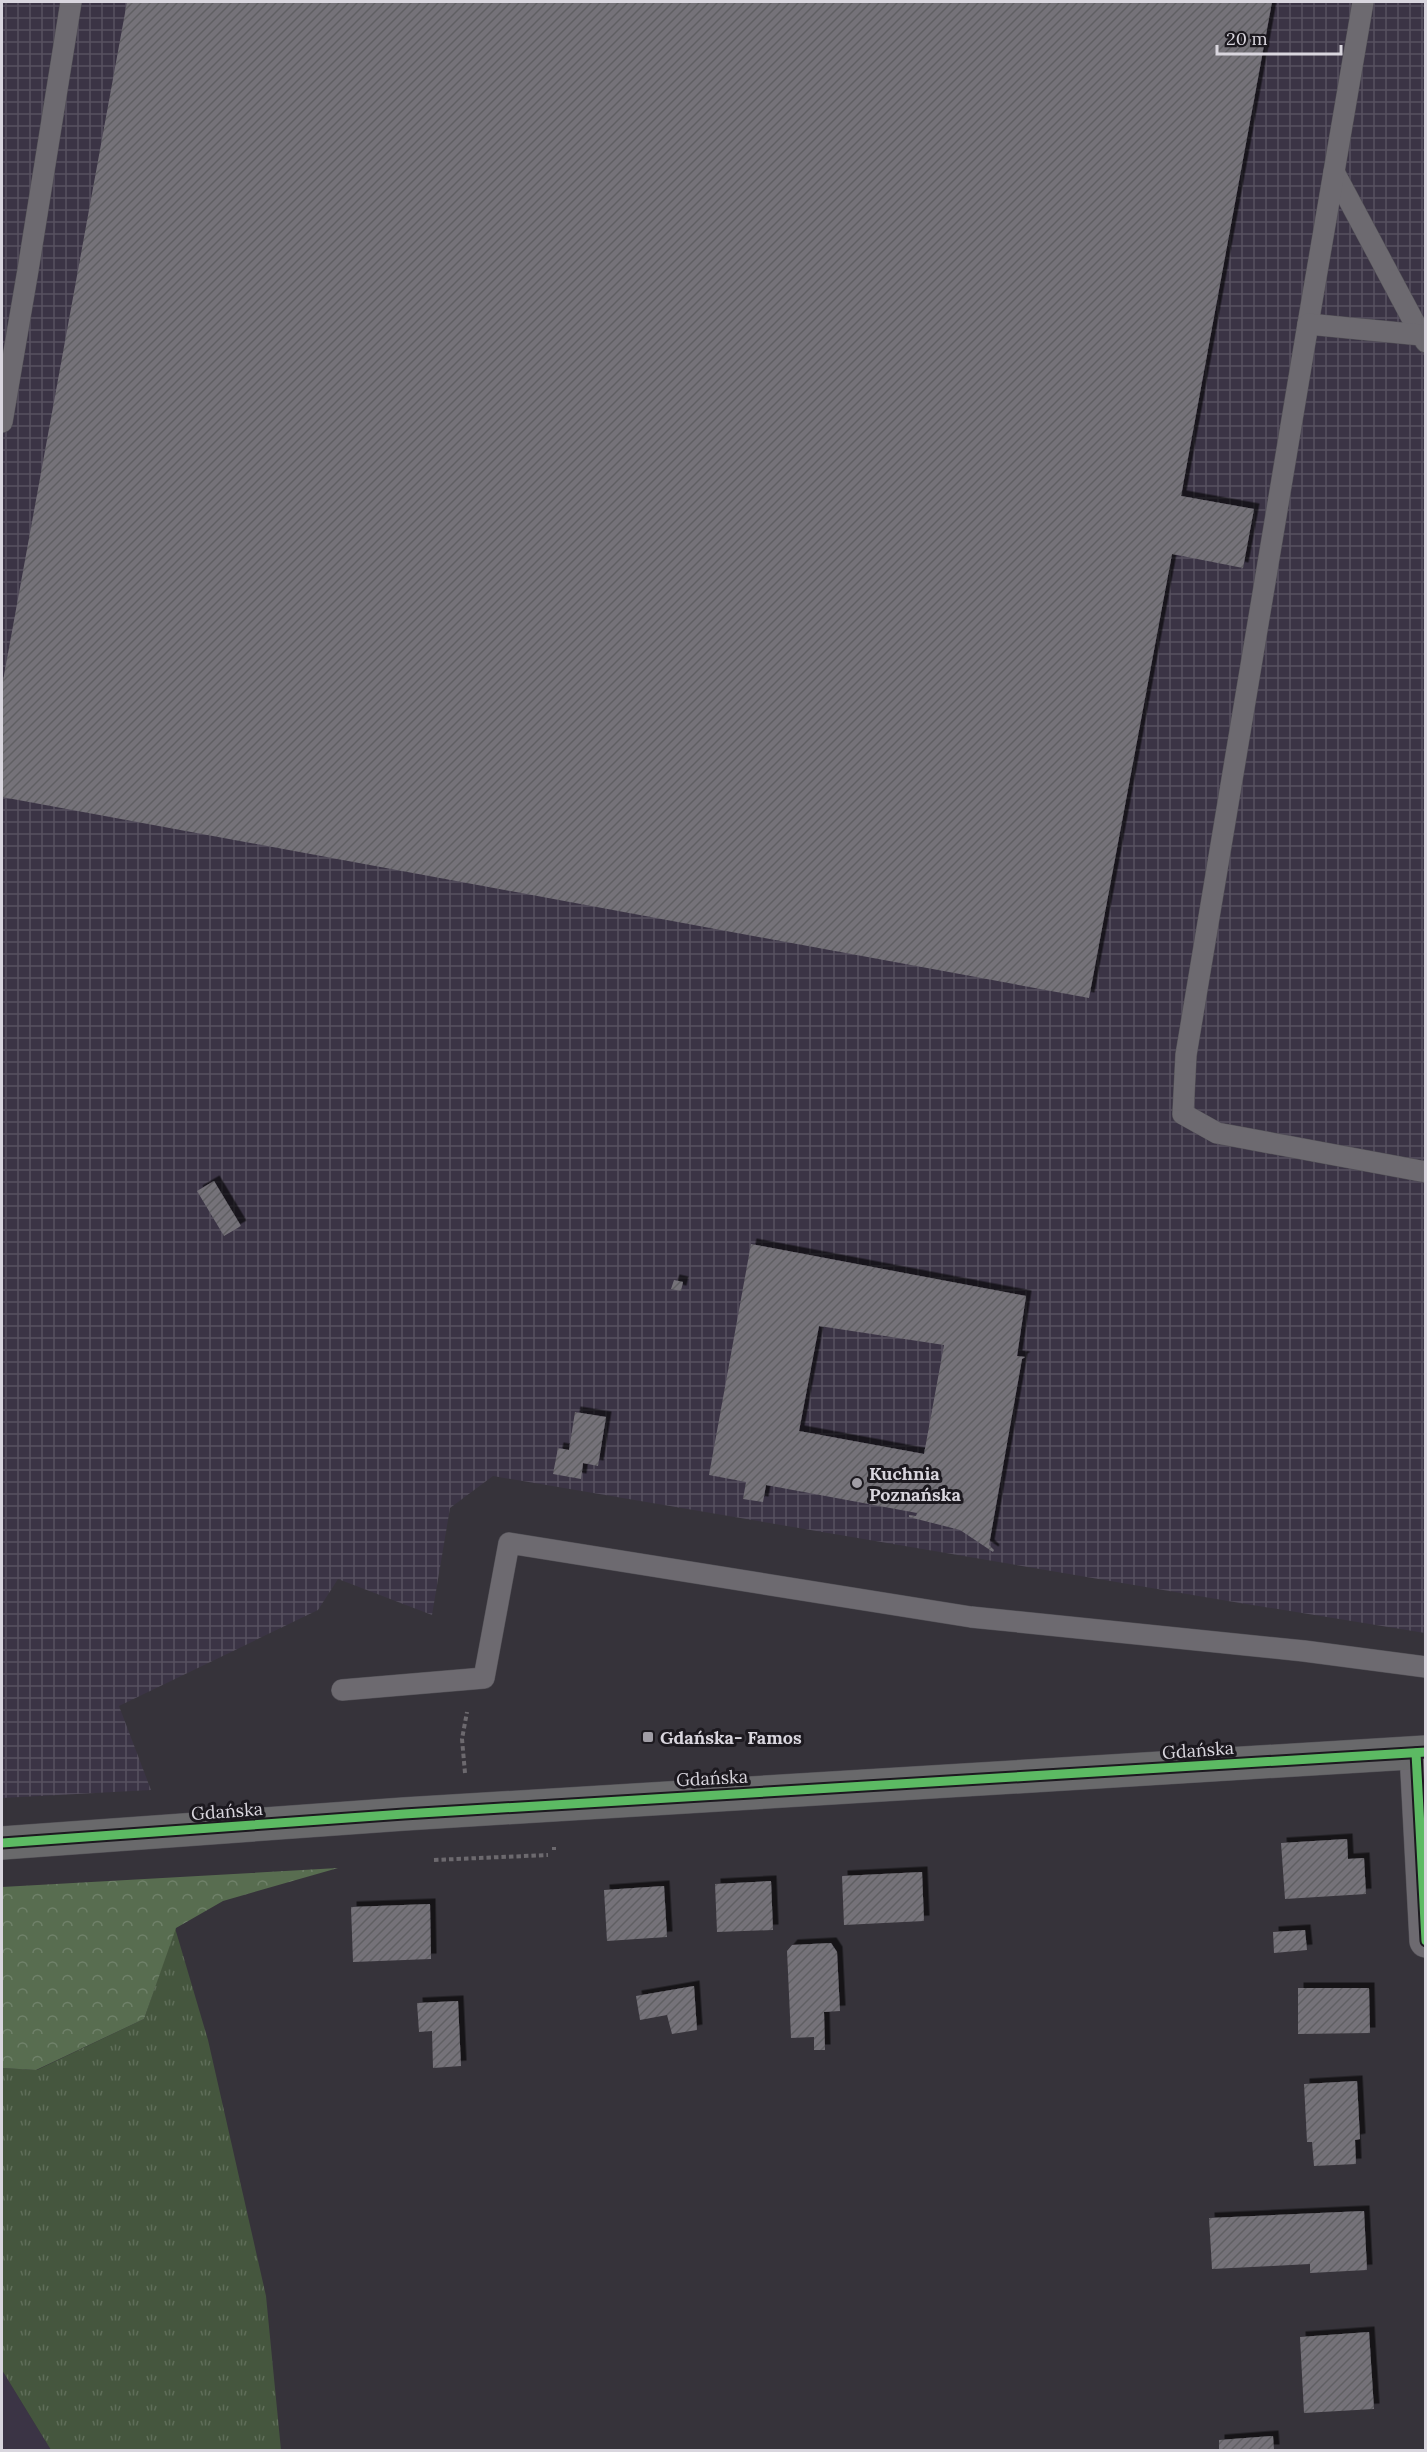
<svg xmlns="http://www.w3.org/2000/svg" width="1427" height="2452" viewBox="0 0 1427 2452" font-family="Lora,serif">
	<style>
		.built { fill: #3b3445 }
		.industrial { fill: url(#industrial-grid) }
		.grass { fill: url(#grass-tufts) }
		.forest { fill: url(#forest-crowns) }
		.building { fill: url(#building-hatch); fill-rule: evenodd; filter: url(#shadow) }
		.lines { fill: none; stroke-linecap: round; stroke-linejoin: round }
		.service-casing { stroke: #525056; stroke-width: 22 }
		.minor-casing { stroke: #525056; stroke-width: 34 }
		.secondary-casing { stroke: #525056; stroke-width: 34 }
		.path { stroke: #6c696e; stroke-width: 4; stroke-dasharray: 4.5 3; stroke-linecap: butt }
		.service { stroke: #6d6a70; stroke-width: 21 }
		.minor { stroke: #6d6a70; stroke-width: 33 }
		.secondary { stroke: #69696b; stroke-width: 33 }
		.cycleway-casing { stroke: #1c191f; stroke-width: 13 }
		.cycleway { stroke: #5cba63; stroke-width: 9 }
		.poi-dot { fill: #a09da5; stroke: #1c191f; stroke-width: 2 }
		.labels { text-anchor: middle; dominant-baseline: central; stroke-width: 6; stroke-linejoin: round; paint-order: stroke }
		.poi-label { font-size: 18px; font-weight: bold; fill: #d9d6de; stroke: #1c191f; text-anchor: start }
		.street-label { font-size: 18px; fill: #d9d6de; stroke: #1c191f }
	</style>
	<defs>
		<pattern id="industrial-grid" width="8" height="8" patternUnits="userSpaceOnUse" patternTransform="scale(1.5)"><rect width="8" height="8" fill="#3b3445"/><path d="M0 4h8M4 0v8" fill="none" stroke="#57515f"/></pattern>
		<pattern id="grass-tufts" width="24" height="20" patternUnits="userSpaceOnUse" patternTransform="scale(1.5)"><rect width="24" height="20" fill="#45563e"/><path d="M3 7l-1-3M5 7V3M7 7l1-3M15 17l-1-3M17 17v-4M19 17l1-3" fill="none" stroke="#5f6e59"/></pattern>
		<pattern id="forest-crowns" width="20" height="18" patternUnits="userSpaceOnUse" patternTransform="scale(1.5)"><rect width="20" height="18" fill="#586d50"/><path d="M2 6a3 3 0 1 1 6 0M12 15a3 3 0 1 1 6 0" fill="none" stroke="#6f8169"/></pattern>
		<pattern id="building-hatch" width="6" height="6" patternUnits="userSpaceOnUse" patternTransform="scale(1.5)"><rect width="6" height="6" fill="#757279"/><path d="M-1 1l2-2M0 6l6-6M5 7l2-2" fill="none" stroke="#605e63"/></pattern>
		<filter id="shadow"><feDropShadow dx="5.5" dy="-5.5" stdDeviation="0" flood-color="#0009"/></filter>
	</defs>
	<rect width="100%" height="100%" fill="#36333a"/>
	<!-- built -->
	<polygon class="built" points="2,2370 51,2450 2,2450"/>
	<!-- industrial -->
	<polygon class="industrial" points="2,2 1425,2 1425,1633 1228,1601 493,1476 450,1508 432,1615 338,1579 318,1610 119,1706 151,1790 2,1798"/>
	<!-- grass -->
	<polygon class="grass" points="175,1928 208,2040 266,2296 281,2450 51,2450 2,2370 2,2068 37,2070 144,2019"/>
	<!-- forest -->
	<polygon class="forest" points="338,1868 223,1901 176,1928 144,2019 36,2070 2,2068 2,1887"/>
	<!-- building -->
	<g class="building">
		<polygon points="127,2 1272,2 1181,496 1254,509 1243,568 1172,554 1089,998 2,797 2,686"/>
		<polygon points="214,1181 241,1226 224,1236 197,1191"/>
		<path d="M751,1244L1026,1296L1017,1356L1025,1357L1022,1359L989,1545L994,1550L993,1552L960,1530L909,1517V1515L916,1516L917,1513L766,1485L763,1502L743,1499L746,1482L709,1475ZM819,1326L944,1345L924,1454L799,1431Z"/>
		<polygon points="674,1280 683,1282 681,1291 671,1289"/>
		<polygon points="575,1412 606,1417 598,1466 583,1463 581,1479 553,1474 558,1448 569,1450"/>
		<polygon points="1347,1839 1348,1859 1364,1858 1366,1894 1285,1899 1281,1843"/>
		<polygon points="922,1872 924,1921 844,1925 842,1876"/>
		<polygon points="771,1881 773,1930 717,1932 715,1884"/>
		<polygon points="664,1886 667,1937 607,1941 604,1890"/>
		<polygon points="430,1904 431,1959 353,1962 351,1907"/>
		<polygon points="1305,1930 1307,1950 1274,1953 1273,1932"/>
		<polygon points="831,1943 837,1952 840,2011 824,2012 825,2050 814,2050 814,2037 791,2038 787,1951 792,1945"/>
		<polygon points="694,1986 697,2030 672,2034 667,2015 640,2020 636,1996"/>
		<polygon points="1298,1988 1369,1988 1370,2033 1298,2034"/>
		<polygon points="458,2001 461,2066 433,2068 432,2031 419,2032 417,2003"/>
		<polygon points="1357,2081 1360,2139 1355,2140 1356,2164 1314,2166 1312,2142 1307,2142 1304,2084"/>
		<polygon points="1364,2211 1367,2270 1310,2273 1310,2264 1212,2269 1209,2218"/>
		<polygon points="1369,2332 1374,2409 1304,2413 1300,2337"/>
		<polygon points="1273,2436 1274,2450 1219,2450 1219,2440"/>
	</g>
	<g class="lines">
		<defs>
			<g id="service">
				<polyline points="1334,172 1421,335"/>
				<polyline points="1308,324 1363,2"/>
				<polyline points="1426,342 1421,335 1308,324 1186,1055 1183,1114 1217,1133 1426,1172"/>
				<polyline points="2,422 28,270 71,2"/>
				<polyline points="342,1690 484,1678 509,1543 971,1617 1304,1651 1426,1667"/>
			</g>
			<polyline id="minor" points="1416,1753 1426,1941"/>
			<polyline id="secondary" points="2,1843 404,1814 1426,1752"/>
		</defs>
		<!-- service casing -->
		<use href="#service" class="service-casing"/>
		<!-- minor casing -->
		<use href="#minor" class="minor-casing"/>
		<!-- secondary casing -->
		<use href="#secondary" class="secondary-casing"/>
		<!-- path -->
		<g class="path">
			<polyline points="465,1773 462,1739 467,1712"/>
			<polyline points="554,1850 554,1847"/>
			<polyline points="434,1860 548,1855"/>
		</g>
		<!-- service -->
		<use href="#service" class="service"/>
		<!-- minor -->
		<use href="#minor" class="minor"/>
		<!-- secondary -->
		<use href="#secondary" class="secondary"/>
		<defs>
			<g id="cycleway">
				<polyline points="1416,1753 1426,1941"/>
				<polyline points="2,1843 404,1814 1426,1752"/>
			</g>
		</defs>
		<!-- cycleway casing -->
		<use href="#cycleway" class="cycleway-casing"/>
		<!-- cycleway -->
		<use href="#cycleway" class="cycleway"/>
	</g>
	<!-- markers -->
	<g class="poi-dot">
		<circle cx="857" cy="1483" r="6"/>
		<rect x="642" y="1731" width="12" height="12" rx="3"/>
	</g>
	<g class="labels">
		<!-- poi labels -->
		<g class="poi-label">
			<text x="869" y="1473">Kuchnia<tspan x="869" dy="21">Poznańska</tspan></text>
			<text x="660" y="1737">Gdańska- Famos</text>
		</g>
		<!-- street labels -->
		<g class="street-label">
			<text transform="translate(1198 1750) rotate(-4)">Gdańska</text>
			<text transform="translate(712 1778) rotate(-3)">Gdańska</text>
			<text transform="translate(227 1811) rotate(-4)">Gdańska</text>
		</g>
	</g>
	<!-- border -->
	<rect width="1427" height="2452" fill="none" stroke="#d9d6de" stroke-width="6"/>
	<!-- scale -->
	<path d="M1217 45v9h124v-9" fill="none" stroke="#d9d6de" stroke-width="3"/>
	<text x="1226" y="45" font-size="18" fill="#d9d6de" stroke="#1c191f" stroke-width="4.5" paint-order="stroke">20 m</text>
</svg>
